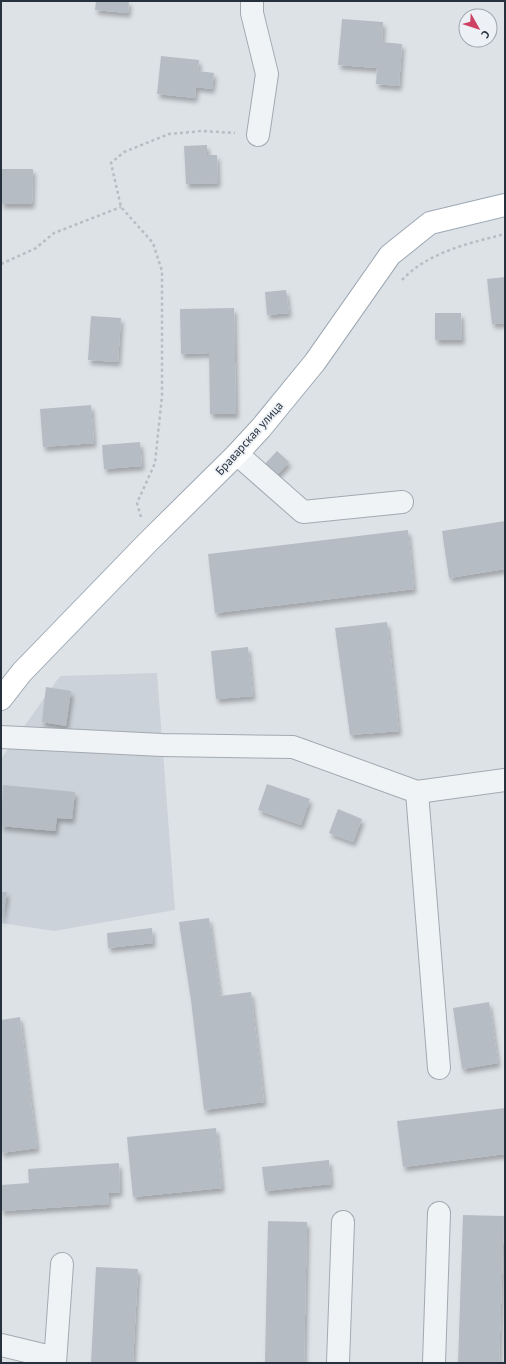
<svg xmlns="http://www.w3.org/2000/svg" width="506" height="1364" viewBox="0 0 506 1364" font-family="'PT Sans',sans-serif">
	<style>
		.built { fill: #cbd2d9 }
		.building { fill: #b5bcc4; filter: url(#shadow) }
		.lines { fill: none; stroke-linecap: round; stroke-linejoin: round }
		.minor-casing { stroke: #a3a9b1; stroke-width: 24 }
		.major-casing { stroke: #9da8b3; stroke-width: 24 }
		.path { stroke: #b8bdc2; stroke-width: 2.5; stroke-dasharray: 3 3; stroke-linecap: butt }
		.minor { stroke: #f0f3f6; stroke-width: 22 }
		.major { stroke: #fff; stroke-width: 22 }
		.labels { text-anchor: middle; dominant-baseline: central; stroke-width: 3.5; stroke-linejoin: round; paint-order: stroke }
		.street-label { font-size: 12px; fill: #27313e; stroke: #edf1f5 }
	</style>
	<defs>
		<filter id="shadow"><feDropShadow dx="2.5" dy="4.5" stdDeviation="2" flood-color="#0004"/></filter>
	</defs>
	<rect width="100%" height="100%" fill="#dde2e7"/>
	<!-- built -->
	<polygon class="built" points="157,673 175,910 54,931 1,923 1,759 60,676"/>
	<!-- building -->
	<g class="building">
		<polygon points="96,1 129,1 128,13 95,10"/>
		<polygon points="342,19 383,22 382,42 402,44 399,86 376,84 377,68 338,65"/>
		<polygon points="161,56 199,60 198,71 214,73 212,89 196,87 195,98 157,94"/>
		<polygon points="207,145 207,155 217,155 218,183 186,184 184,146"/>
		<polygon points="1,169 33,169 32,204 1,204"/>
		<polygon points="505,277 505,323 492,324 487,279"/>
		<polygon points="286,290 289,313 267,315 265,292"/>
		<polygon points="234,308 236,414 210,414 209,353 181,354 180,309"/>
		<polygon points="435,313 461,313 462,340 435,340"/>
		<polygon points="91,316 121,318 118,362 88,360"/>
		<polygon points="91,405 94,443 43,447 40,409"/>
		<polygon points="140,442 142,466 104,469 102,445"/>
		<polygon points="277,451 289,462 273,479 261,468"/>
		<polygon points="505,521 505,569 449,578 442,531"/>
		<polygon points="408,530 414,589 215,613 208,554"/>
		<polygon points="387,622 399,731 350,735 335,628"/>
		<polygon points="248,647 253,696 216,699 211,651"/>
		<polygon points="46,687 71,691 66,726 42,722"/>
		<polygon points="267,784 310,799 301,825 258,810"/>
		<polygon points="3,785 75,792 72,819 57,818 55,831 1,826"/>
		<polygon points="338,809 362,819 353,842 329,833"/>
		<polygon points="1,892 7,892 2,920 1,920"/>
		<polygon points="209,918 220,996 251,992 264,1102 204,1110 191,1000 179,922"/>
		<polygon points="152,928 153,943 108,948 107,933"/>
		<polygon points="489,1002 498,1063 462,1069 453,1008"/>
		<polygon points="20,1017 37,1148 1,1153 1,1020"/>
		<polygon points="505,1108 505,1154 403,1167 397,1121"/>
		<polygon points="216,1128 222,1188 133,1197 127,1137"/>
		<polygon points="329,1160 331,1184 265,1191 262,1167"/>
		<polygon points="119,1163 120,1192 108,1193 109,1204 1,1211 1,1185 29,1183 28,1169"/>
		<polygon points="463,1215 504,1216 499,1363 458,1363"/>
		<polygon points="268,1221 307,1222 304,1363 265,1363"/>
		<polygon points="96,1267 138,1269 133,1363 91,1363"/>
	</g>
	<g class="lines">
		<defs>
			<g id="minor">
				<polyline points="252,1 252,13 267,74 258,135"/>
				<polyline points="237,454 303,512 402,502"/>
				<polyline points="1,737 162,745 293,747 417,792 505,780"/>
				<polyline points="417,792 439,1068"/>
				<polyline points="1,1345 55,1358"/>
				<polyline points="55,1363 62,1264"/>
				<polyline points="338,1363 343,1222"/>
				<polyline points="434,1363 439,1213"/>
			</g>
			<polyline id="major" points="1,699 22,672 148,542 237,454 261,428 315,362 390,255 430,223 505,205"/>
		</defs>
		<!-- minor casing -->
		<use href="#minor" class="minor-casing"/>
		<!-- major casing -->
		<use href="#major" class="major-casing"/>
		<!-- path -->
		<g class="path">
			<polyline points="1,264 36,248 54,233 121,207"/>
			<path d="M402,280C428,252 470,243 505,234"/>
			<polyline points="141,517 137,503 155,463 162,396 162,271 153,243 121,207 111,163 124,152 169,134 202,131 235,133"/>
		</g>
		<!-- minor -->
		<use href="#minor" class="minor"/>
		<!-- major -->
		<use href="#major" class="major"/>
	</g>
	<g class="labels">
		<!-- street labels -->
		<g class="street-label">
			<text transform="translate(249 438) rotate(-48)">Браварская улица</text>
		</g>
	</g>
	<!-- border -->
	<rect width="506" height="1364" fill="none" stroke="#27313e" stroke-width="4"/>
	<!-- north arrow -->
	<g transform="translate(478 28) rotate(129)"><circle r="19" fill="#edf1f5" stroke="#9ea4ac"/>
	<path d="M0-3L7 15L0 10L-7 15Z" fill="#ce4164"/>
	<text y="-6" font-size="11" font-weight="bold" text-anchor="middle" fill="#27313e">С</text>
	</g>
</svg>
